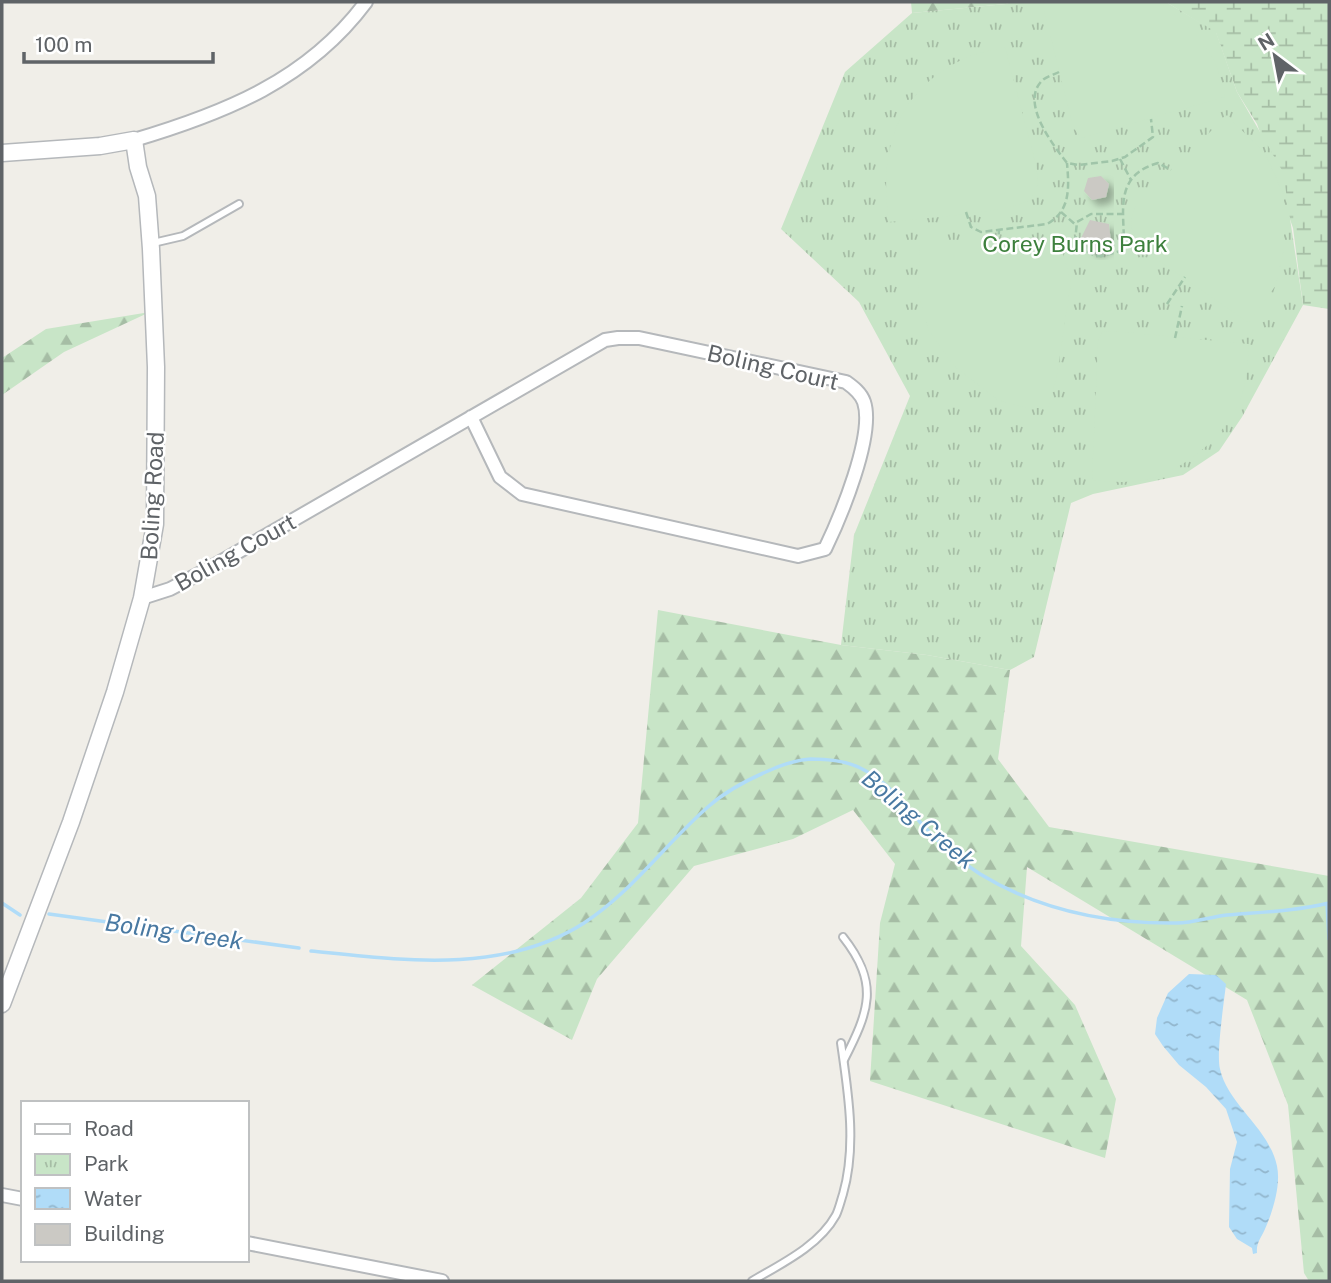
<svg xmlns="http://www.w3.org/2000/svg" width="1331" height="1283" viewBox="0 0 1331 1283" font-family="'Public Sans',sans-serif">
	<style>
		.forest { fill: url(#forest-firs) }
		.wetland { fill: url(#wetland-marsh) }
		.park { fill: url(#park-tufts) }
		.garden { fill: #c8e5c7 }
		.water { fill: url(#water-ripples) }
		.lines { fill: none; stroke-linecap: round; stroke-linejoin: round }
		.stream { stroke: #b0dcf8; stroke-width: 3.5 }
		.building { fill: #cbc9c4; filter: url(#shadow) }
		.service-casing { stroke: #b5b8bb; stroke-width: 10 }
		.minor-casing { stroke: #b5b8bb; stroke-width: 16 }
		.tertiary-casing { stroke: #b5b8bb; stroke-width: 19 }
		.path { stroke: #a0c5a9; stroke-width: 2.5; stroke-dasharray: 7 3.5; stroke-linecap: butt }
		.service { stroke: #fff; stroke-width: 6 }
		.minor { stroke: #fff; stroke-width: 12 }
		.tertiary { stroke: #fff; stroke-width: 16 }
		.labels { text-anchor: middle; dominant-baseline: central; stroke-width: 5; stroke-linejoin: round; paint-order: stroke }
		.park-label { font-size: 23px; fill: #3d803d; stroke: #fff }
		.street-label { font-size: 23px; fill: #5f6367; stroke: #fff }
		.water-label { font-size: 24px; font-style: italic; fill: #4979a2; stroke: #fff }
	</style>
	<defs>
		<pattern id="forest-firs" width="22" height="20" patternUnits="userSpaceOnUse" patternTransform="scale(1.75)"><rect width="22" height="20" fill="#c8e5c7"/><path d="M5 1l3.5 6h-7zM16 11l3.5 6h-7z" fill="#a6bda5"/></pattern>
		<pattern id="wetland-marsh" width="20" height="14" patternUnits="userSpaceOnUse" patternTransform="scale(1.75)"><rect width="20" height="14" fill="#c8e5c7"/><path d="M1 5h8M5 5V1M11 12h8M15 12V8" fill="none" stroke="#a6bda5"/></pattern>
		<pattern id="park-tufts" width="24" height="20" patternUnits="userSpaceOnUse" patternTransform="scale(1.75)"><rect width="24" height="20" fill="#c8e5c7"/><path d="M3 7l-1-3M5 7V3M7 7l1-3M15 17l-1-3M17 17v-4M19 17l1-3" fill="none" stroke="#a6bda5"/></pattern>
		<pattern id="water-ripples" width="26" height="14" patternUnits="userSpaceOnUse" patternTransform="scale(1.75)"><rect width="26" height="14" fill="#b0dcf8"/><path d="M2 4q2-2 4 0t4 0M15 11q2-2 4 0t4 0" fill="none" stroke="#92b6cd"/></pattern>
		<filter id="shadow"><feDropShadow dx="6" dy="6" stdDeviation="3.5" flood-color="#0004"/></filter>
	</defs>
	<rect width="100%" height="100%" fill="#f0eee8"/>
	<!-- forest -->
	<g class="forest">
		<polygon points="911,2 1011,2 1006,4 912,13"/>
		<polygon points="150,312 64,352 2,395 2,358 46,329"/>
		<polygon points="658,610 841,645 927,655 1010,670 998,759 1049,827 1329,876 1329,1281 1309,1281 1304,1273 1288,1105 1247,1000 1027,867 1021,946 1075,1005 1116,1099 1105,1158 870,1081 880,923 895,864 853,810 793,839 694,866 597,979 572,1040 472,985 581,898 638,823"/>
	</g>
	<!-- wetland -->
	<polygon class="wetland" points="1166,2 1329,2 1329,309 1303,305 1293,228 1257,124 1237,92 1216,33"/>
	<!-- park -->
	<polygon class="park" points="1011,2 1166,2 1216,32 1237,92 1283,172 1303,305 1242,417 1219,451 1183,475 1093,494 1071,503 1034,657 1010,670 927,655 841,645 854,535 910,396 859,302 781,229 845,72 912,13 1006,4"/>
	<!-- garden -->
	<g class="garden">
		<path d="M1042,2H1156C1174,10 1205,42 1214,60C1219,71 1222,86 1225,97L1081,138L1073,127Z"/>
		<path d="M1005,47L1036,165C1038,177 1040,191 1029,200C1013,212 915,219 889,222C878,150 897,88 968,57C980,52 993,50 1005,47Z"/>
		<path d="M1227,115L1266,155L1284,196V248L1276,285L1249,323L1145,251C1132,235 1127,226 1136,206Z"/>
		<polygon points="920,245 1047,245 1062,250 1071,282 1057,375 1048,408 1027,408 998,400 954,366 928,329 918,292"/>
		<path d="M1113,331L1249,344C1248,362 1247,381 1241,398C1227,433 1192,464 1156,477C1136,484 1112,482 1092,480L1098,341L1102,332Z"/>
	</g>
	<!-- water -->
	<path class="water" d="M1189,974L1216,975L1226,984C1224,1003 1216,1054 1220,1069C1228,1105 1269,1128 1277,1166C1281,1185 1273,1211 1265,1229C1261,1238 1256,1243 1257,1253L1253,1254L1252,1248L1237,1239L1229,1227L1230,1169L1237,1142L1226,1109L1206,1087L1179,1065L1163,1046L1155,1034L1157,1018L1168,993Z"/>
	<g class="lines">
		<!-- stream -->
		<g class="stream">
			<polyline points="2,903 20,915"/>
			<polyline points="1327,904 1329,939"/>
			<polyline points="49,914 299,948"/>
			<path d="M311,951C400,960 503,975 584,923C632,892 666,843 709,806C726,791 747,780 768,771C781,765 796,760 811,759C830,759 850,761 866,771C887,782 904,804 920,822C937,841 958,860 980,874C1039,910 1108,924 1177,923C1193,923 1210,917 1227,915C1262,912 1296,911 1329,903"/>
		</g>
	</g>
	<!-- building -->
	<g class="building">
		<polygon points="1101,176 1109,184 1106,197 1092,200 1084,191 1088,178"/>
		<polygon points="1090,220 1109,224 1111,243 1094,252 1081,238"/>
	</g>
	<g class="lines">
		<defs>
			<g id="service">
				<polyline points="153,243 183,236 239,204"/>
				<path d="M843,937C880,984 869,1011 844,1060"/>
				<path d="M752,1281C781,1264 819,1246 836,1215C839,1209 841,1200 843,1194C857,1145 848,1092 841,1043"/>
			</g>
			<g id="minor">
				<path d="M134,140C225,113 308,80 366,2"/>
				<path d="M142,598L170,589L210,568L605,340L618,338H639L846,382C853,387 861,393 864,402C875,435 840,518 825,549L798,556L522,494L500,477L471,417"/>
				<polyline points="2,1195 23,1199"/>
				<polyline points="247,1243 442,1281"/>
			</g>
			<polyline id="tertiary" points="2,153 100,146 134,140 138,167 147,196 151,249 156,367 155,524 142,598 115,692 71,822 2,1004"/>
		</defs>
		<!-- service casing -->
		<use href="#service" class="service-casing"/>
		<!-- minor casing -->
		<use href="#minor" class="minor-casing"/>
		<!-- tertiary casing -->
		<use href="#tertiary" class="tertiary-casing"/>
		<!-- path -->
		<g class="path">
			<path d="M1059,72C1053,75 1044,77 1040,83C1022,105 1053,145 1067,163L1078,165L1112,161L1125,157L1153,137L1151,119"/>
			<polyline points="1120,159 1131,180"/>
			<path d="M966,212L971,227L981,232L1047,224C1071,211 1069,187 1067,163"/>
			<polyline points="1061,212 1077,226"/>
			<path d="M1124,214H1091L1077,222L1075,241C1098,262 1097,257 1124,250C1125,213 1112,176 1158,163L1171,170"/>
			<polyline points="998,245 999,230"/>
			<polyline points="1167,304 1185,277"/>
			<polyline points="1175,338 1182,306"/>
		</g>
		<!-- service -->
		<use href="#service" class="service"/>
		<!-- minor -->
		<use href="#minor" class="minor"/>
		<!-- tertiary -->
		<use href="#tertiary" class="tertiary"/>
	</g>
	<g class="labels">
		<!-- park labels -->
		<g class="park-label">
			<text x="1075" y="243">Corey Burns Park</text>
		</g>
		<!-- street labels -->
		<g class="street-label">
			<text transform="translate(773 367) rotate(13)">Boling Court</text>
			<text transform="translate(152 496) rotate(-87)">Boling Road</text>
			<text transform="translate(235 552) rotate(-29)">Boling Court</text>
		</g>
		<!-- water labels -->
		<g class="water-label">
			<text transform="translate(919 819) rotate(40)">Boling Creek</text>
			<text transform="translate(174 931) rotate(8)">Boling Creek</text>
		</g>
	</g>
	<!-- border -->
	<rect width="1331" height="1283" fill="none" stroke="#5f6367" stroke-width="7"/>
	<!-- legend -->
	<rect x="21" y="1101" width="228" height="161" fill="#ffffff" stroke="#bfc1c2" stroke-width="2"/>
	<rect x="35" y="1124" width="35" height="10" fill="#ffffff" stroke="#bfc1c2" stroke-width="2"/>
	<text x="84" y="1136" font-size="21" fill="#5f6367">Road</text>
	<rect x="35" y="1154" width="35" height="21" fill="url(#park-tufts)" stroke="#bfc1c2" stroke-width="2"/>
	<text x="84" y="1171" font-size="21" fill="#5f6367">Park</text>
	<rect x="35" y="1188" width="35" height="21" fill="url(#water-ripples)" stroke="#bfc1c2" stroke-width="2"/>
	<text x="84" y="1206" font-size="21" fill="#5f6367">Water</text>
	<rect x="35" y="1224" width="35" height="21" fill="#cbc9c4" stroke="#bfc1c2" stroke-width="2"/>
	<text x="84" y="1241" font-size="21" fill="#5f6367">Building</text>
	<!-- north arrow -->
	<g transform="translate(1275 56) rotate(328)" stroke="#ffffff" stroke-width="5" paint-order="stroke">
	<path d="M0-5L12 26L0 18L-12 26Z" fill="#5f6367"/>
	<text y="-10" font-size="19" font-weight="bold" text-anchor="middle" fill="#5f6367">N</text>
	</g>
	<!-- scale -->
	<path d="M24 52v10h189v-10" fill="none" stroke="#5f6367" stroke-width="3.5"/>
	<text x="35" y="52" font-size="21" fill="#5f6367" stroke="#ffffff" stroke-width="5" paint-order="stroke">100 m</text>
</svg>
